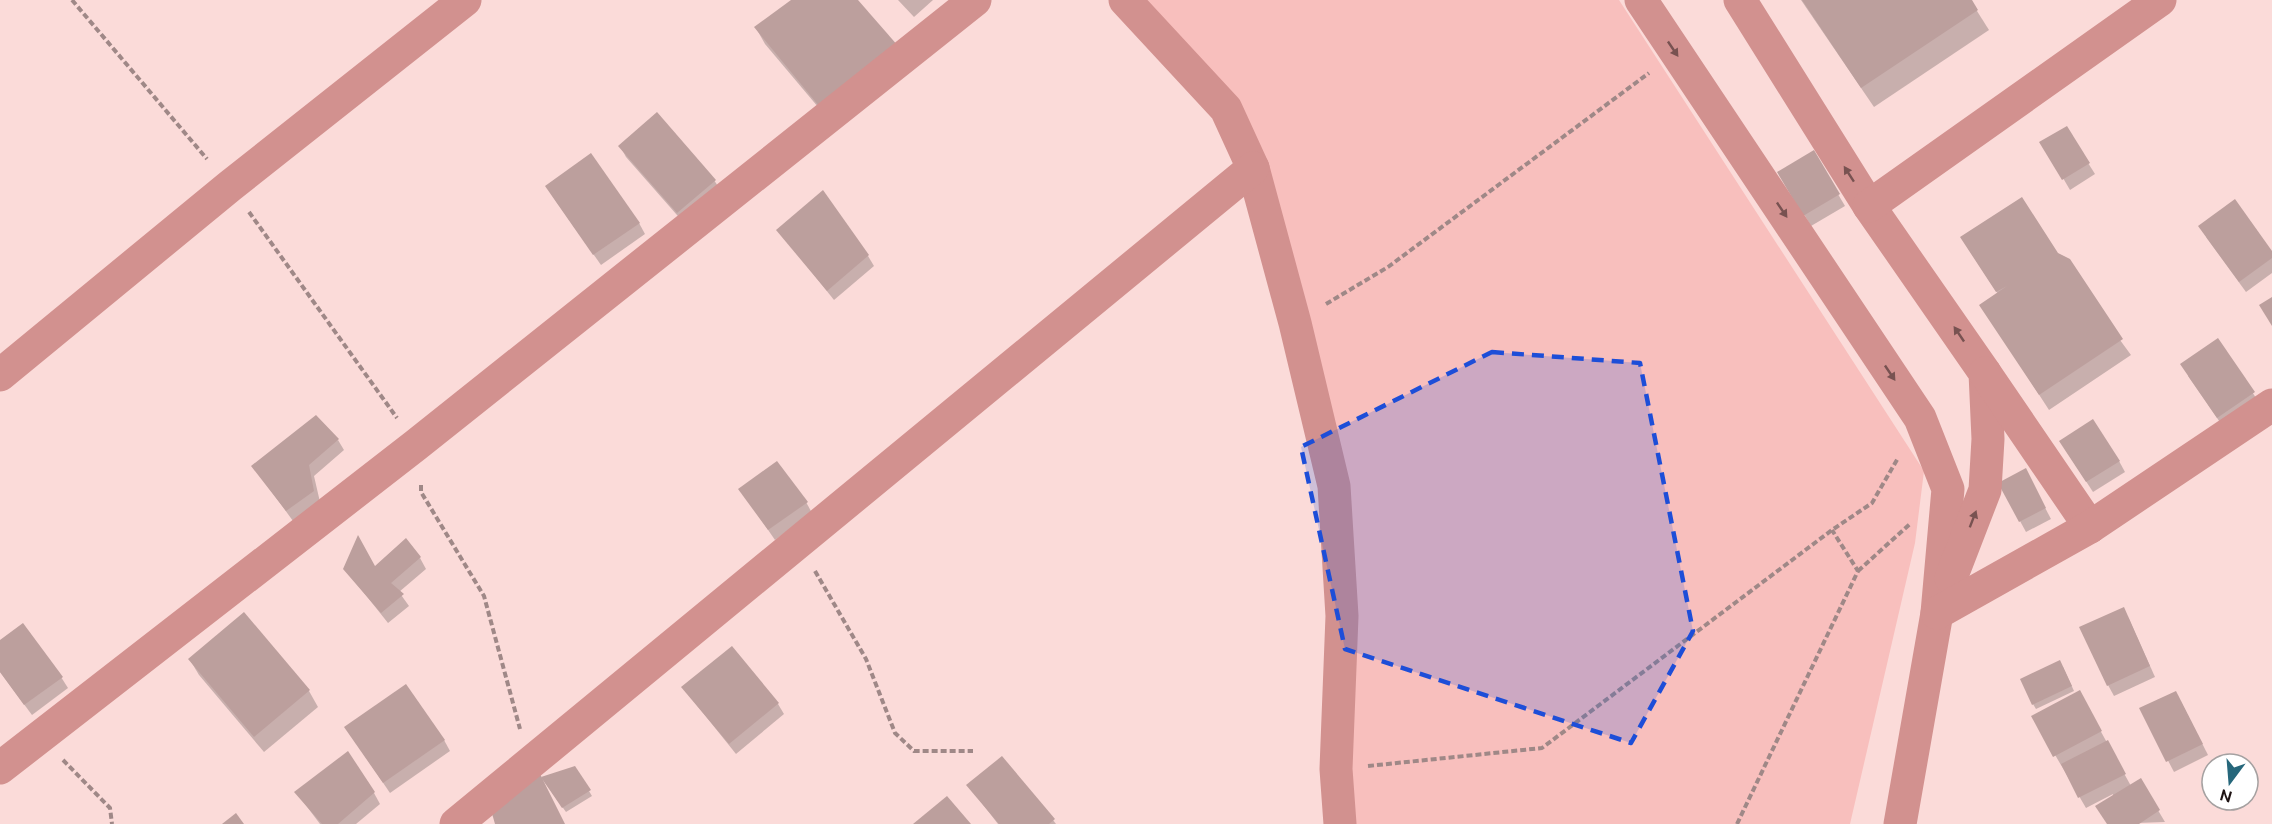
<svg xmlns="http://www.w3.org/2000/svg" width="2272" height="824" viewBox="0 0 2272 824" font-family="Ubuntu,sans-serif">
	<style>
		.green { fill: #f8bfbd }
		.shadow { fill: #0003 }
		.building { fill: #bc9f9d }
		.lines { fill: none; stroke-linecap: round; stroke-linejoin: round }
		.path { stroke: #9f8887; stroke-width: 4; stroke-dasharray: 6 3; stroke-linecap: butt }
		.street { stroke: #d2918f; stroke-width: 33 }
		.oneway { fill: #785251 }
		.marked { fill: #1d4ed8; fill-opacity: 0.2; stroke: #1d4ed8; stroke-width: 4.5; stroke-dasharray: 12 8; stroke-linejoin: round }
	</style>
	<rect width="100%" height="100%" fill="#fbdbd9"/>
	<!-- green -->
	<polygon class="green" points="1146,0 1619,0 1924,471 1915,543 1850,824 1356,824 1344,747 1348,549 1265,157"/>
	<!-- shadow -->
	<g class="shadow">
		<polygon points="794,0 856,0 829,120 765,44 756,28"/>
		<polygon points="898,0 933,0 914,17"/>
		<polygon points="1801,0 1970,0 1989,30 1874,107"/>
		<polygon points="2066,128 2095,174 2070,190 2042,142"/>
		<polygon points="620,146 714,180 721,191 684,223 626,157"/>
		<polygon points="1813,152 1845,206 1811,226 1779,172"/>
		<polygon points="553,197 639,223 645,234 601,265"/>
		<polygon points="778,230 868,256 874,266 834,300"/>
		<polygon points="2206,237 2272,253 2272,273 2246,292"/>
		<polygon points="1968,248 2057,254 2131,355 2049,410 1981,305 1998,294"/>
		<polygon points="2218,340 2260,404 2224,428 2188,376"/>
		<polygon points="338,440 344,450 314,476 320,502 293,521 253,466"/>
		<polygon points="2067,452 2119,461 2125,472 2093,492"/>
		<polygon points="2031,481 2051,519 2026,532 2020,521"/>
		<polygon points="740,489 806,502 812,513 775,540"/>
		<polygon points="420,558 426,569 399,592 409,606 388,623 345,569 375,568"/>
		<polygon points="2129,619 2155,677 2114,696 2108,685"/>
		<polygon points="0,642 61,677 68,688 32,715 0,672"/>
		<polygon points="190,660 309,691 318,707 264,752 199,675"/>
		<polygon points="2063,667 2074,691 2036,709 2033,704"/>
		<polygon points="683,688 778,704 784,714 736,754"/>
		<polygon points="2079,692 2131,786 2140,780 2165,822 2108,824 2113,794 2086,808 2033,717"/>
		<polygon points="2182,704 2208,755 2174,772 2141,709"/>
		<polygon points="346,728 444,740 450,751 390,793"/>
		<polygon points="575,768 592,796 566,812 542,779 564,824 497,824 541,778"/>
		<polygon points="968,785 1053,820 1056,824 998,824"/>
		<polygon points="296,792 374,793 380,804 356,824 320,824"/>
	</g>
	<!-- building -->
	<g class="building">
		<polygon points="791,0 858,0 899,47 819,106 754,27"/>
		<polygon points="1802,0 1972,0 1978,10 1861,88"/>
		<polygon points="657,112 716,180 677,213 618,146"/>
		<polygon points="2067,126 2090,163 2062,180 2039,142"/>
		<polygon points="1814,150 1840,194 1803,216 1777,172"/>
		<polygon points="591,153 640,223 593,255 545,186"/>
		<polygon points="823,190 869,255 827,291 776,230"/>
		<polygon points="2022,197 2058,253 2070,259 2123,339 2039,395 1979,305 2007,286 1996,292 1960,237"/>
		<polygon points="2235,199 2272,251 2272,258 2239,282 2198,226"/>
		<polygon points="2272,297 2272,326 2259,305"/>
		<polygon points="2218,338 2255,392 2217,418 2180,364"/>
		<polygon points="316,415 339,439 309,465 314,491 286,511 251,466"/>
		<polygon points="2093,419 2120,461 2086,482 2059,441"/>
		<polygon points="777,461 808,502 768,530 738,489"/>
		<polygon points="2026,468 2046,508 2019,522 1998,483"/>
		<polygon points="358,535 375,566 406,538 421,557 391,583 404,594 381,613 343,569"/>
		<polygon points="2124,607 2150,666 2107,686 2079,627"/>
		<polygon points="244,612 310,690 254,737 188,659"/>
		<polygon points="23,623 63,677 24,705 0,672 0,640"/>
		<polygon points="732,646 779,703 729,744 681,687"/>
		<polygon points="2060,660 2072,686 2032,705 2020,679"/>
		<polygon points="406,684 445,740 383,783 344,727"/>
		<polygon points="2080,690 2102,731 2053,757 2031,716"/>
		<polygon points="2176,691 2203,744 2166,762 2139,708"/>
		<polygon points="2108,740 2126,774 2078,798 2061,764"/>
		<polygon points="348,751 375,792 338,824 322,824 294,792"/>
		<polygon points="1002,756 1055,819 1049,824 999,824 966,785"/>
		<polygon points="536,766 565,824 495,824 489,803"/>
		<polygon points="575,766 591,790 562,808 541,777"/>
		<polygon points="2141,778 2160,810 2139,824 2107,824 2095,806"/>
		<polygon points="947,796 971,824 913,824"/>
		<polygon points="236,813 244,824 222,824"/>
	</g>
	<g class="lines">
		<!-- path -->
		<g class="path">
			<polyline points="72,0 207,159"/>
			<polyline points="249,212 397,418"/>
			<polyline points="1326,304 1388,267 1649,73"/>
			<polyline points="421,485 421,492 484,596 520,729"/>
			<polyline points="815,571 866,659 895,733 914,751 973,751"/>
			<polyline points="1858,571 1911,523"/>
			<polyline points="63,760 110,808 112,824"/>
			<polyline points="1368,766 1542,748 1832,530 1872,503 1898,458"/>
			<polyline points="1737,824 1858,571 1832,530"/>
		</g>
		<!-- street -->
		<g class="street">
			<polyline points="1125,0 1226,109 1253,168 1295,323 1334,486 1342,616 1336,769 1340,824"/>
			<polyline points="1641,0 1920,418 1948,489 1937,613 1900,824"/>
			<polyline points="1740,0 1869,206 1985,373 1988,439 1985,490 1951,578"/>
			<polyline points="1869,206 2160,0"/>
			<polyline points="1985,373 2090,527"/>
			<polyline points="0,375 230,186 465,0"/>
			<polyline points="1937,613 2090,527 2272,405"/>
			<polyline points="0,768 416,445 975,0"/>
			<polyline points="456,824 1253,168"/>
		</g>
	</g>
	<!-- one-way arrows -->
	<defs><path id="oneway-solid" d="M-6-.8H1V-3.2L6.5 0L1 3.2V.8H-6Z" transform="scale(1.5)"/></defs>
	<g class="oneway">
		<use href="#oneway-solid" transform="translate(1673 49) rotate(56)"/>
		<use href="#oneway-solid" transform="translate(1849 174) rotate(-123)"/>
		<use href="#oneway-solid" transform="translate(1782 210) rotate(56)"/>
		<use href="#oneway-solid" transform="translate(1959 334) rotate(-124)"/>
		<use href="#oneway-solid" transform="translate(1890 373) rotate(56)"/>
		<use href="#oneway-solid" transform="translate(1973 519) rotate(-69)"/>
	</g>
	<!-- marked area -->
	<path class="marked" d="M1492,352L1640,363L1693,631L1631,743L1345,649L1301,447Z"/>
	<!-- north arrow -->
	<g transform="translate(2230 782) rotate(196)"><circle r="28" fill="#ffffff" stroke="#a5a1a1" stroke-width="1.5"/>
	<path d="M0-4.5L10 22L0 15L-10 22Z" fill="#26677b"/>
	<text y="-9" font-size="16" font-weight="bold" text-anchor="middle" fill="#1e1313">N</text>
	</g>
</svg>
